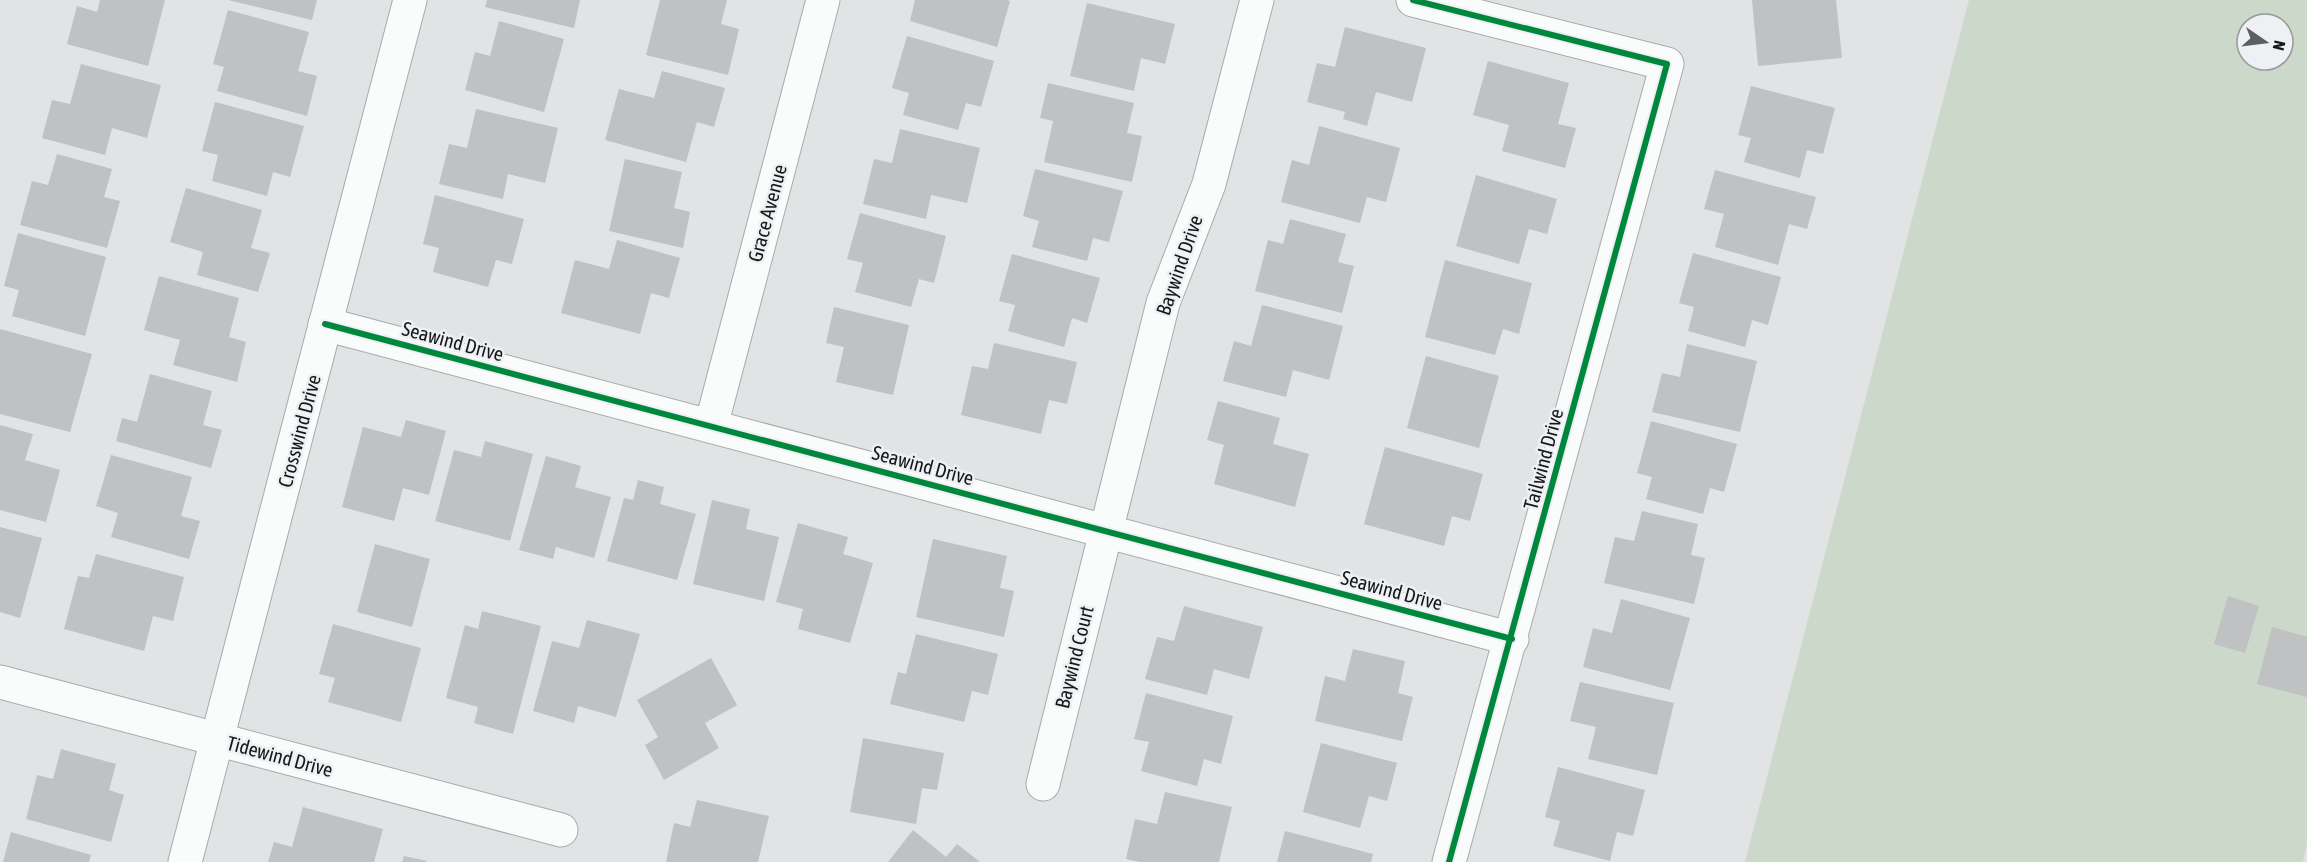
<svg xmlns="http://www.w3.org/2000/svg" width="2307" height="862" viewBox="0 0 2307 862" font-family="'Asap Condensed',sans-serif">
	<style>
		.green { fill: #ccd8c9; fill-rule: evenodd }
		.building { fill: #bfc1c2 }
		.lines { fill: none; stroke-linecap: round; stroke-linejoin: round }
		.street-casing { stroke: #a9aaac; stroke-width: 35 }
		.street { stroke: #fafbfb; stroke-width: 33 }
		.cycleway-casing { stroke: #eef0f3; stroke-width: 10 }
		.cycleway { stroke: #00873e; stroke-width: 6 }
		.labels { text-anchor: middle; dominant-baseline: central; stroke-width: 5; stroke-linejoin: round; paint-order: stroke }
		.street-label { font-size: 20px; fill: #161718; stroke: #eef0f3 }
	</style>
	<rect width="100%" height="100%" fill="#e1e3e5"/>
	<!-- green -->
	<path class="green" d="M1969,0H2307V844L2303,862H1745ZM2247,24H2283V60H2247Z"/>
	<!-- building -->
	<g class="building">
		<polygon points="100,0 165,0 148,66 67,44 77,6 97,12"/>
		<polygon points="228,0 317,0 312,20"/>
		<polygon points="487,0 580,0 574,28 485,7"/>
		<polygon points="660,0 727,0 721,24 739,29 728,75 646,55"/>
		<polygon points="915,0 1006,0 1010,1 997,47 910,21"/>
		<polygon points="1752,0 1836,0 1842,58 1758,66"/>
		<polygon points="1087,3 1175,24 1165,64 1141,58 1134,91 1070,76"/>
		<polygon points="228,10 309,32 298,71 317,76 307,116 217,91 224,67 213,64"/>
		<polygon points="499,21 564,39 544,112 465,90 475,52 490,56"/>
		<polygon points="1345,27 1426,48 1412,102 1376,92 1367,126 1343,119 1345,112 1307,102 1317,63 1335,67"/>
		<polygon points="907,36 994,61 981,107 966,103 958,130 903,115 909,93 892,88"/>
		<polygon points="1488,61 1569,83 1558,124 1576,128 1565,168 1502,151 1509,125 1473,115"/>
		<polygon points="81,64 161,85 147,138 112,128 105,155 42,138 52,100 70,104"/>
		<polygon points="662,71 725,88 714,127 697,122 686,162 605,140 619,89 654,98"/>
		<polygon points="1048,83 1134,103 1127,133 1142,136 1132,182 1044,162 1053,121 1040,118"/>
		<polygon points="1751,86 1835,108 1823,154 1807,150 1800,178 1744,162 1751,138 1738,135"/>
		<polygon points="215,102 304,126 290,177 273,172 267,196 212,181 218,155 202,151"/>
		<polygon points="476,109 558,128 545,183 508,174 503,199 439,184 449,144 467,148"/>
		<polygon points="1319,126 1400,148 1386,202 1367,197 1360,223 1281,202 1292,160 1309,165"/>
		<polygon points="900,129 980,148 967,203 931,195 926,219 863,204 874,159 892,163"/>
		<polygon points="57,154 112,169 104,197 120,201 107,248 20,225 32,181 48,185"/>
		<polygon points="625,159 682,172 674,208 690,212 683,248 609,231"/>
		<polygon points="1035,169 1123,191 1109,242 1093,238 1087,261 1032,247 1039,221 1023,216"/>
		<polygon points="1715,170 1816,197 1807,229 1789,224 1778,265 1715,247 1724,214 1704,209"/>
		<polygon points="1476,175 1557,199 1547,234 1529,229 1519,264 1456,246"/>
		<polygon points="186,188 262,210 251,248 270,253 258,292 197,275 203,252 170,242"/>
		<polygon points="435,195 524,219 512,264 496,260 488,287 433,272 439,248 423,244"/>
		<polygon points="860,213 946,236 934,283 919,279 911,307 855,292 863,263 847,259"/>
		<polygon points="1290,219 1346,234 1338,262 1354,266 1342,313 1255,291 1268,240 1283,244"/>
		<polygon points="18,233 106,257 85,336 12,316 19,290 4,286"/>
		<polygon points="617,240 680,258 669,298 651,293 640,334 561,313 575,260 609,269"/>
		<polygon points="1693,253 1781,277 1768,325 1752,320 1745,347 1688,331 1694,307 1679,303"/>
		<polygon points="1012,254 1100,278 1087,323 1072,318 1064,347 1008,331 1015,305 999,301"/>
		<polygon points="1445,260 1532,283 1519,334 1503,329 1495,355 1425,337"/>
		<polygon points="159,276 239,298 229,337 246,342 237,382 173,365 180,340 144,330"/>
		<polygon points="1262,305 1343,326 1329,380 1293,370 1286,397 1223,381 1234,341 1251,346"/>
		<polygon points="834,307 909,325 893,395 836,382 844,347 826,343"/>
		<polygon points="0,329 92,354 70,432 0,414"/>
		<polygon points="994,343 1077,362 1067,404 1049,400 1041,434 961,415 972,366 988,369"/>
		<polygon points="1687,344 1757,361 1740,432 1652,412 1662,373 1680,377"/>
		<polygon points="1426,356 1499,376 1479,448 1407,428"/>
		<polygon points="150,374 212,391 203,425 222,430 211,468 116,441 122,418 137,422"/>
		<polygon points="1218,401 1280,418 1273,444 1309,454 1295,507 1214,484 1224,445 1207,440"/>
		<polygon points="406,420 446,431 429,495 403,488 394,521 342,507 363,427 401,437"/>
		<polygon points="1651,421 1737,444 1724,492 1710,488 1703,514 1646,499 1652,477 1637,473"/>
		<polygon points="0,425 33,434 25,460 60,470 46,522 0,510"/>
		<polygon points="485,441 533,454 510,541 435,521 454,450 481,457"/>
		<polygon points="1385,447 1483,474 1470,521 1452,516 1444,546 1364,524"/>
		<polygon points="111,455 192,477 181,516 200,521 189,559 111,537 118,513 96,506"/>
		<polygon points="546,456 581,466 575,487 611,497 594,558 556,547 553,559 519,550"/>
		<polygon points="638,480 664,487 660,504 696,514 677,580 607,561 624,498 633,500"/>
		<polygon points="712,500 750,509 746,529 779,537 764,601 693,584"/>
		<polygon points="1642,511 1698,524 1691,555 1705,558 1694,604 1604,583 1615,537 1634,541"/>
		<polygon points="798,523 848,537 843,554 873,563 850,643 798,629 803,609 776,602"/>
		<polygon points="0,527 42,538 20,618 0,612"/>
		<polygon points="933,539 1007,556 1000,588 1014,591 1004,637 916,617"/>
		<polygon points="375,544 430,559 412,627 357,612"/>
		<polygon points="96,554 184,577 173,621 153,616 144,651 64,629 78,576 89,578"/>
		<polygon points="2228,596 2259,606 2245,653 2214,644"/>
		<polygon points="1621,599 1690,618 1670,690 1583,667 1593,628 1612,633"/>
		<polygon points="1184,606 1263,627 1249,679 1214,669 1207,695 1145,679 1157,637 1174,641"/>
		<polygon points="482,611 541,626 513,734 474,723 478,707 446,698 465,625 478,629"/>
		<polygon points="587,620 640,634 616,717 578,706 574,723 533,711 552,641 579,648"/>
		<polygon points="333,624 421,648 401,722 328,702 335,678 319,674"/>
		<polygon points="2272,627 2307,637 2307,697 2257,684"/>
		<polygon points="916,634 998,654 988,695 972,691 964,722 890,704 898,672 906,674"/>
		<polygon points="1353,649 1405,661 1398,693 1413,697 1402,741 1315,721 1325,676 1345,681"/>
		<polygon points="711,658 737,705 705,723 719,748 664,780 645,745 658,737 637,700"/>
		<polygon points="1580,682 1674,703 1657,775 1588,759 1596,727 1570,721"/>
		<polygon points="1146,693 1233,716 1221,764 1204,759 1197,786 1141,771 1149,742 1134,739"/>
		<polygon points="863,738 944,753 937,790 922,788 916,824 850,812"/>
		<polygon points="1321,743 1397,763 1387,801 1369,796 1360,828 1303,812"/>
		<polygon points="61,749 116,764 109,790 124,795 111,842 26,819 37,775 53,779"/>
		<polygon points="1558,767 1645,790 1633,836 1617,832 1610,861 1553,846 1560,821 1545,817"/>
		<polygon points="1165,792 1232,807 1219,862 1140,862 1126,859 1135,819 1157,824"/>
		<polygon points="697,800 769,816 758,862 666,862 674,823 690,827"/>
		<polygon points="303,807 383,829 374,862 268,862 274,842 292,847"/>
		<polygon points="913,830 946,857 957,844 980,862 888,862"/>
		<polygon points="1285,831 1373,854 1371,862 1277,862"/>
		<polygon points="11,832 91,855 89,862 3,862"/>
		<polygon points="404,856 427,861 426,862 402,862"/>
	</g>
	<g class="lines">
		<defs>
			<g id="street">
				<polyline points="1413,0 1667,64 1449,862"/>
				<polyline points="325,324 1512,639"/>
				<polyline points="711,426 823,0"/>
				<polyline points="0,682 561,830"/>
				<polyline points="1043,784 1163,303 1209,184 1257,0"/>
				<polyline points="185,862 410,0"/>
			</g>
		</defs>
		<!-- street casing -->
		<use href="#street" class="street-casing"/>
		<!-- street -->
		<use href="#street" class="street"/>
		<defs>
			<g id="cycleway">
				<polyline points="1413,0 1667,64 1449,862"/>
				<polyline points="325,324 1512,639"/>
			</g>
		</defs>
		<!-- cycleway casing -->
		<use href="#cycleway" class="cycleway-casing"/>
		<!-- cycleway -->
		<use href="#cycleway" class="cycleway"/>
	</g>
	<g class="labels">
		<!-- street labels -->
		<g class="street-label">
			<text transform="translate(767 213) rotate(-75)">Grace Avenue</text>
			<text transform="translate(1179 265) rotate(-71)">Baywind Drive</text>
			<text transform="translate(453 341) rotate(15)">Seawind Drive</text>
			<text transform="translate(299 431) rotate(-75)">Crosswind Drive</text>
			<text transform="translate(1543 459) rotate(-75)">Tailwind Drive</text>
			<text transform="translate(923 465) rotate(15)">Seawind Drive</text>
			<text transform="translate(1392 590) rotate(15)">Seawind Drive</text>
			<text transform="translate(1074 657) rotate(-76)">Baywind Court</text>
			<text transform="translate(280 756) rotate(15)">Tidewind Drive</text>
		</g>
	</g>
	<!-- north arrow -->
	<g transform="translate(2265 42) rotate(104)"><circle r="28" fill="#eef0f3" stroke="#98999b" stroke-width="1.5"/>
	<path d="M0-4.5L10 22L0 15L-10 22Z" fill="#5d5e60"/>
	<text y="-9" font-size="16" font-weight="bold" text-anchor="middle" fill="#161718">N</text>
	</g>
</svg>
